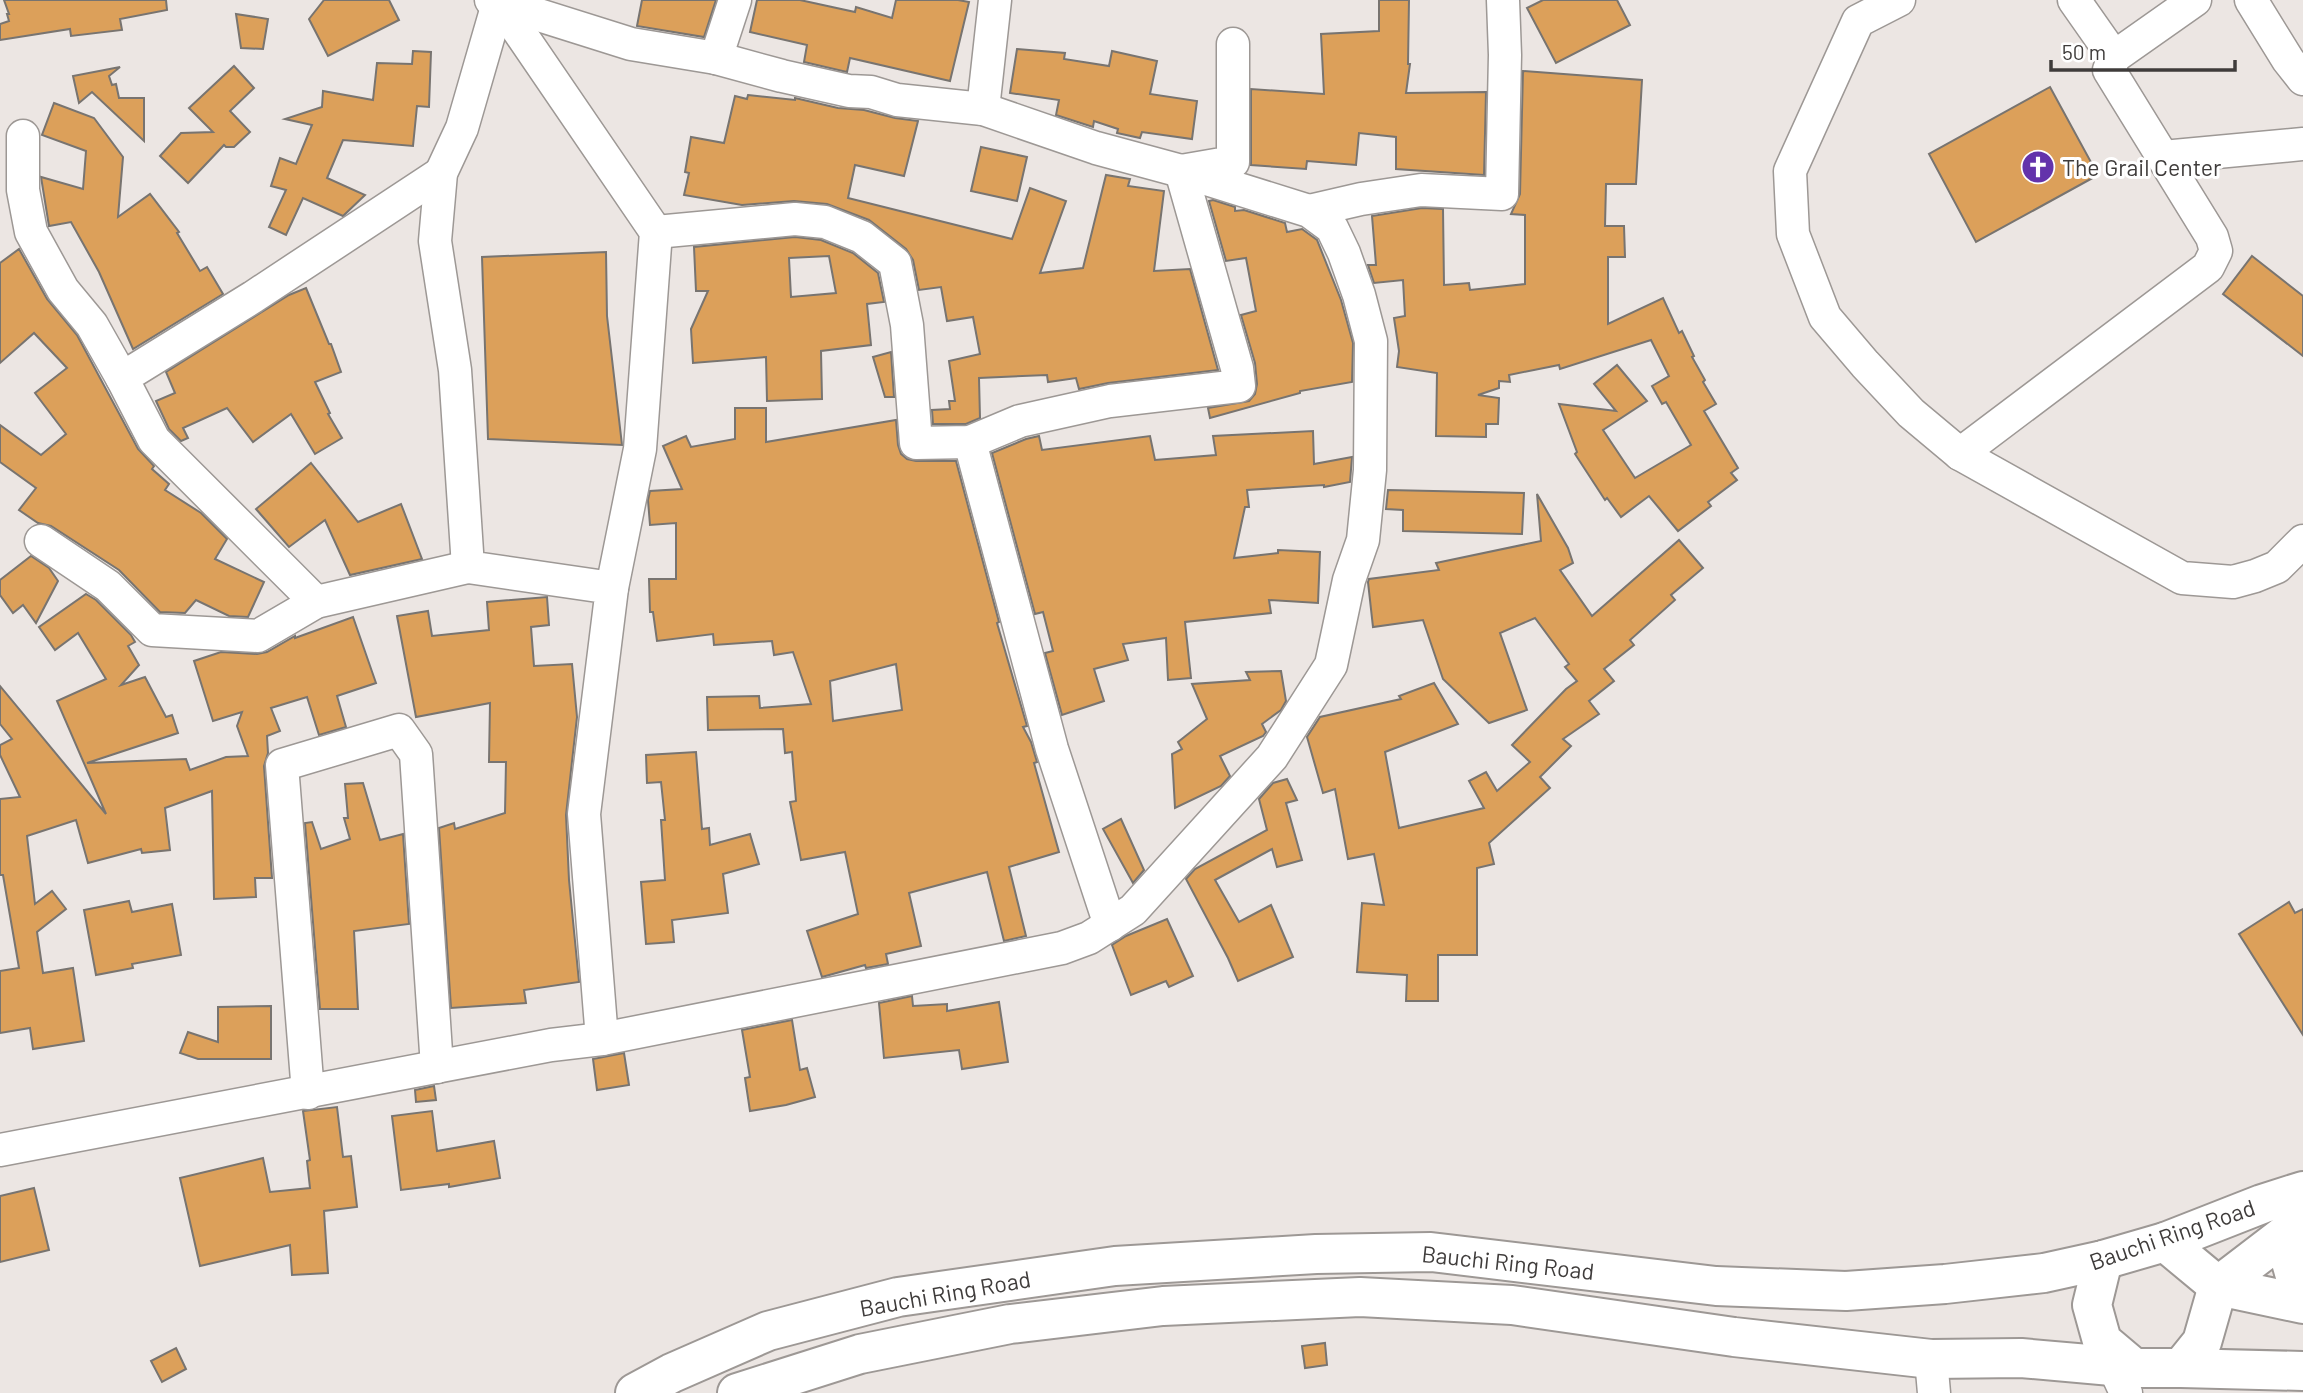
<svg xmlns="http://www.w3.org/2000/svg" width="2303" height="1393" viewBox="0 0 2303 1393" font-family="Barlow,sans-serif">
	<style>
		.building { fill: #dca05a; stroke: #787470; stroke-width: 2; fill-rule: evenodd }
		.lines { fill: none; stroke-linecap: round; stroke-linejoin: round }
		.minor-casing { stroke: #9d9895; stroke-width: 35 }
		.major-casing { stroke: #9d9895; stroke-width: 42 }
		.minor { stroke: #fff; stroke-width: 32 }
		.major { stroke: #fff; stroke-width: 38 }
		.labels { text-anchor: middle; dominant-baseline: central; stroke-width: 6; stroke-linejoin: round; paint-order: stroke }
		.poi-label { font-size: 23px; fill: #3f3c3b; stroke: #fff; text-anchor: start }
		.street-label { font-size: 23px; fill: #3f3c3b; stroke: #fff }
	</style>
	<rect width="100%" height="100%" fill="#ece6e3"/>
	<!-- building -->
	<g class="building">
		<polygon points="4,0 166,0 167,10 120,19 122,30 71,36 70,29 0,40 0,24 9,21 7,14 9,14"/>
		<polygon points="324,0 389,0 399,20 328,56 309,19"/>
		<polygon points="642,0 716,0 704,37 637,26"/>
		<polygon points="757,0 800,0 855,12 856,7 892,18 896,0 958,0 969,2 950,81 850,58 847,72 804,62 807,45 750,32"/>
		<polygon points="1379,0 1409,0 1408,64 1410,64 1406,93 1486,92 1484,175 1396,169 1396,137 1359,133 1356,165 1307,161 1306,169 1251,165 1251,89 1324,94 1321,34 1379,31"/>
		<polygon points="1543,0 1617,0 1630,25 1556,63 1527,8"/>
		<polygon points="236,14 268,19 263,49 241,48"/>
		<polygon points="1017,49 1065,53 1064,59 1109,66 1112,51 1157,61 1150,94 1197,101 1192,139 1142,132 1140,138 1117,133 1118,129 1094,121 1093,127 1056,115 1059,100 1010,93"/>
		<polygon points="413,51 431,52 429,107 417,106 413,146 343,140 327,178 365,195 343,216 303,198 286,235 269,227 286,190 271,186 280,158 296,164 312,125 285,119 322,107 323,91 373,100 377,63 412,64"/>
		<polygon points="234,66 254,88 230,111 250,132 234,147 226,147 224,145 188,183 160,156 181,133 213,132 189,108"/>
		<polygon points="120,67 109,76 112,85 116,84 119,98 144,98 144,141 92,92 79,103 73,76"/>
		<polygon points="1523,71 1642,80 1636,184 1606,184 1605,226 1624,226 1625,257 1608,257 1608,324 1663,298 1679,333 1682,331 1694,356 1692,357 1705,380 1703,382 1716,404 1704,411 1738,468 1731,473 1737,480 1708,502 1711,506 1678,531 1649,496 1621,517 1607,498 1605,500 1575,454 1577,452 1559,404 1616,411 1594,384 1617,365 1647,401 1603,430 1635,478 1691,445 1666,402 1662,404 1652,386 1669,376 1651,340 1560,369 1559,365 1509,375 1510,382 1499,381 1499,388 1478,395 1499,398 1498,424 1486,424 1486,437 1436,436 1437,373 1397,367 1399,351 1394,318 1405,316 1403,280 1374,283 1368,265 1376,265 1372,216 1422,208 1443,209 1444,285 1469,283 1470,290 1525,284 1525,215 1511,214 1520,194"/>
		<polygon points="2050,87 2098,175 1976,242 1929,154"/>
		<polygon points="748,95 795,100 795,98 838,108 864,110 895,118 918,121 904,176 855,165 848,198 1012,239 1030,188 1066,201 1040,273 1083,268 1106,175 1130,179 1128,186 1164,191 1154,271 1190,269 1218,370 1108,383 1079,389 1076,378 1048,382 1047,375 979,378 980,418 966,424 933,424 932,410 950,409 949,401 955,401 949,361 980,354 973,317 947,321 941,287 919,290 913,260 906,249 869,220 827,204 794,201 742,205 684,195 689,173 685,172 691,137 724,143 735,96 747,99"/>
		<polygon points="54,103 94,118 123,157 118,217 150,194 179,232 177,233 200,271 207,267 223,294 133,349 99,272 71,222 49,226 41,177 83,189 86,151 42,135"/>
		<polygon points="981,147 1027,157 1017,201 971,191"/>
		<polygon points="1213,200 1235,207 1235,211 1244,210 1285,223 1287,232 1302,229 1317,240 1341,300 1353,343 1352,382 1300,391 1300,393 1210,418 1208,408 1249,401 1255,394 1257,384 1255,363 1241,315 1256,311 1246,258 1226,261 1209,201"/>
		<path d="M795,237L821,240L853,253L878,273L884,302L867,304L871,345L821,351L822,399L767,401L766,357L693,363L691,329L708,291H696L694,247ZM829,256L836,293L791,297L789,258Z"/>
		<polygon points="19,249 47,299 77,335 138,449 154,466 152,469 169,484 165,490 201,513 227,539 215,559 264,582 248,617 229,616 196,600 185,613 160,612 119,570 51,526 38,523 19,510 36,488 0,462 0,425 41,455 66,434 35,393 67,368 34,333 0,363 0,263"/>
		<polygon points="606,252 607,316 622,445 488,439 482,257"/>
		<polygon points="2252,256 2303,296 2303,356 2223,294"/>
		<polygon points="306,288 329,344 331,344 341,372 315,382 330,413 328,414 342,438 315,454 291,414 253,442 227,408 183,428 188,438 181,441 169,429 156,401 175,393 166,372 289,295"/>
		<polygon points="891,352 894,397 885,397 873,357"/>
		<path d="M735,408H766V442L896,420L898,445L901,454L907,459L916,461H956L999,622L997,623L1027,726L1023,727L1031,742L1037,762L1034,763L1059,852L1009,867L1026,936L1004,941L987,872L909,893L921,946L886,954L888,964L866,968L865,965L822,977L807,931L858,914L845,852L801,860L790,802L796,801L792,752L785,753L783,729L708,730L707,697L759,696L760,708L811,704L793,652L774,655L772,641L714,645L713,634L657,641L653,612H650L649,579H676V523L650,525L648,500L650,491L682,489L663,446L686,436L691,447L735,439ZM896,664L902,710L833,721L830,681Z"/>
		<polygon points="1313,431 1314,464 1352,457 1350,482 1324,487 1324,485 1247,490 1249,507 1245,507 1234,558 1278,553 1278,550 1320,552 1318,603 1269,600 1271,613 1185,622 1191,678 1168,680 1166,638 1123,644 1128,660 1094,669 1104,701 1062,715 1045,653 1053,651 1043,612 1035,614 992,453 1026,439 1039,436 1042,450 1150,436 1155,460 1216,455 1213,436"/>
		<polygon points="311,463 358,522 401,504 422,559 350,575 325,520 289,547 256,509"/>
		<polygon points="1388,490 1524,493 1522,534 1403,531 1403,510 1386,509"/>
		<polygon points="1537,494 1568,548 1573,563 1560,570 1592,616 1679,540 1703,568 1671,595 1675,600 1630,640 1634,645 1604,669 1614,681 1589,701 1599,714 1563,739 1571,746 1540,777 1550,788 1489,843 1494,864 1477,868 1477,955 1438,955 1438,1001 1406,1001 1407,975 1357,972 1362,903 1384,905 1374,854 1348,859 1335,789 1323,793 1307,737 1320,717 1401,699 1399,696 1434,683 1458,724 1385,752 1399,828 1484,808 1469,781 1486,772 1497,791 1530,762 1512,745 1566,689 1577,681 1565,667 1569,664 1535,618 1500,633 1527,710 1489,723 1443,679 1423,620 1373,627 1368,582 1369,579 1439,570 1436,563 1541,541"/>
		<polygon points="31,556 49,568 58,581 36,623 23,605 13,613 0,595 0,580"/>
		<polygon points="86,594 96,600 131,635 135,642 128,646 139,665 121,685 145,677 166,717 172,715 178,733 87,763 186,759 190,770 226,757 248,756 237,726 242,712 213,721 194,661 221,652 257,654 267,652 295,636 295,638 353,617 376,683 337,696 346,727 319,735 307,697 271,708 280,731 267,736 268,753 264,766 272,878 255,878 256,897 214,899 212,791 165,808 170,850 142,853 141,849 88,863 76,820 27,836 35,904 52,891 66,909 37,932 43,973 73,968 84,1041 33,1049 30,1028 0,1033 0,971 19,968 3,875 0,875 0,799 20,797 0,755 0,745 12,739 0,724 0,686 106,814 57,701 106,679 78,633 55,650 39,627"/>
		<polygon points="547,597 549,625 531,627 534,666 572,664 577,717 566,815 569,880 579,982 524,990 526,1003 451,1008 439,828 454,823 455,829 505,813 506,762 489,762 490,703 416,717 397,616 428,611 432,636 489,630 487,602"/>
		<polygon points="1281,671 1286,701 1281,710 1262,724 1266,732 1263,736 1220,756 1230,776 1221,786 1175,808 1172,754 1182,749 1178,742 1207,719 1192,684 1250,680 1246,672"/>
		<polygon points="696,752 702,829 709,828 710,845 750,834 759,864 723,874 728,913 672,920 674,942 646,944 641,882 665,880 661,820 665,820 661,782 647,783 646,755"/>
		<polygon points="1287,779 1297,800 1286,803 1302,860 1277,867 1272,849 1215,880 1239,922 1271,905 1293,957 1238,981 1228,958 1186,879 1195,869 1267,830 1259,799 1273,783"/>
		<polygon points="363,783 380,840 403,834 409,924 354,931 358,1009 320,1009 305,823 312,822 321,849 350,839 344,818 348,818 345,784"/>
		<polygon points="1121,819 1144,870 1133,883 1103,829"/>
		<polygon points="129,901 132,912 172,904 181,955 132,964 133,968 96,975 84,910"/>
		<polygon points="2289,902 2295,913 2303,909 2303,1035 2239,934"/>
		<polygon points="1167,919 1193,976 1169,987 1166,981 1131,995 1112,945 1126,936"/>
		<polygon points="912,996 913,1006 947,1004 947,1011 999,1002 1008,1062 962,1069 959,1050 884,1058 879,1003"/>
		<polygon points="271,1006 271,1059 198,1059 180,1053 188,1032 218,1042 218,1007"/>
		<polygon points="792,1020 800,1070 807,1068 815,1097 786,1105 750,1111 745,1078 750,1077 742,1030"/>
		<polygon points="624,1053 629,1085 597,1090 593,1059"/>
		<polygon points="434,1086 436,1100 416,1102 415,1090"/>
		<polygon points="337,1107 343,1157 351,1156 357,1207 324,1211 328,1273 292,1275 290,1245 200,1266 180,1178 263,1158 270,1192 310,1188 307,1161 310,1160 303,1111"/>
		<polygon points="432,1111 437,1151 494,1141 500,1178 449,1187 449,1184 401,1190 392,1116"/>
		<polygon points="34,1188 49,1250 0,1262 0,1196"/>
		<polygon points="1325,1343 1327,1365 1305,1368 1302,1346"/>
		<polygon points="176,1348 186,1369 162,1382 151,1361"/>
	</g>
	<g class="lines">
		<defs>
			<g id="minor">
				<polyline points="499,0 462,128 441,173 435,241 455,370 468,567 612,588 584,814 602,1039"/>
				<polyline points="1899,0 1858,21 1790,171 1793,234 1825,317 1865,364 1911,413 1960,454 2182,578 2233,582 2255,576 2277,567 2303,541"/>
				<polyline points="2074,0 2114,57"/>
				<polyline points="2251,0 2288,60 2303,79"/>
				<polyline points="499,2 656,232 640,449 612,588"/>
				<polyline points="716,58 735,0"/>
				<polyline points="983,109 995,0"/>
				<polyline points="23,136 23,190 31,232 63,290 92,325 122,378"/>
				<polyline points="2163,157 2303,144"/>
				<polyline points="1309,211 1361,199 1421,190 1502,194 1505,55 1503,0"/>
				<polyline points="656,232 795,219 825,222 862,237 895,263 907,325 916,443 970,442 1020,421 1110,401 1239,386 1237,368 1181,171 1233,162 1233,44"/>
				<polyline points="970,442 1052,749 1110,925"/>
				<polyline points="1960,454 2208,267 2216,251 2212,237 2109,70 2114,57 2195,0"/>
				<polyline points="41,541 108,586 152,630 258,636 316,602 468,567"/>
				<polyline points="316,602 154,440 122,378 253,297 441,173"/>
				<polyline points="308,1093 282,765 399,730 416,754 437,1067"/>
				<polyline points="0,1150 551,1045 602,1039 1062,948 1089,938 1133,910 1272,757 1331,665 1349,580 1363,540 1370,470 1371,341 1359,295 1344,253 1332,228 1309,211 1181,171 1096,148 983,109 897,100 871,92 849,91 782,76 716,58 631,44 491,0"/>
				<polyline points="1931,1359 1934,1393"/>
				<polyline points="2113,1365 2126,1393"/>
			</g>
			<g id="major">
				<polyline points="2284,1237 2295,1276 2303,1282"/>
				<polyline points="2165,1242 2218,1286 2303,1304"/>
				<polyline points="2103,1260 2092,1305 2102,1341 2134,1368"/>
				<polyline points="2181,1368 2303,1371"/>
				<polyline points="635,1393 672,1373 768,1331 898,1297 1115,1266 1316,1254 1431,1252 1716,1286 1846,1291 1945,1284 2044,1273 2103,1260 2165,1242 2262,1204 2303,1191"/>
				<polyline points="737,1393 860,1354 1010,1324 1163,1306 1360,1297 1512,1305 1734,1337 1931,1359 2021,1358 2134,1368 2181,1368 2202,1342 2218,1286 2303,1221"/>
			</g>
		</defs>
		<!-- minor casing -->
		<use href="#minor" class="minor-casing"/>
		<!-- major casing -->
		<use href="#major" class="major-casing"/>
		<!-- minor -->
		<use href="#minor" class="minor"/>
		<!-- major -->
		<use href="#major" class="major"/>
	</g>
	<!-- icons -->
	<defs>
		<symbol id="church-disc" viewBox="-11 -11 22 22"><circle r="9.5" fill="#6333ab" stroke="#fff"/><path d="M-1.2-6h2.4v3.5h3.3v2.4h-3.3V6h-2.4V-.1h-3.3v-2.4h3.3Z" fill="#fff"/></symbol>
	</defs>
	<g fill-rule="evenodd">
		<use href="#church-disc" x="2019" y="148" width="38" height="38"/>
	</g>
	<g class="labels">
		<!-- poi labels -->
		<g class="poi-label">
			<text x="2062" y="167">The Grail Center</text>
		</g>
		<!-- street labels -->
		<g class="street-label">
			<text transform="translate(2172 1234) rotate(-19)">Bauchi Ring Road</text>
			<text transform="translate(1508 1262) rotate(6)">Bauchi Ring Road</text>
			<text transform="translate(945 1293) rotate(-10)">Bauchi Ring Road</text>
		</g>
	</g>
	<!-- scale -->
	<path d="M2051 60v10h184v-10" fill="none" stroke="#3f3c3b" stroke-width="3.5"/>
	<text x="2062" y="60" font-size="21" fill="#3f3c3b" stroke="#ffffff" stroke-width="5" paint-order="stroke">50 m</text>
</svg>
